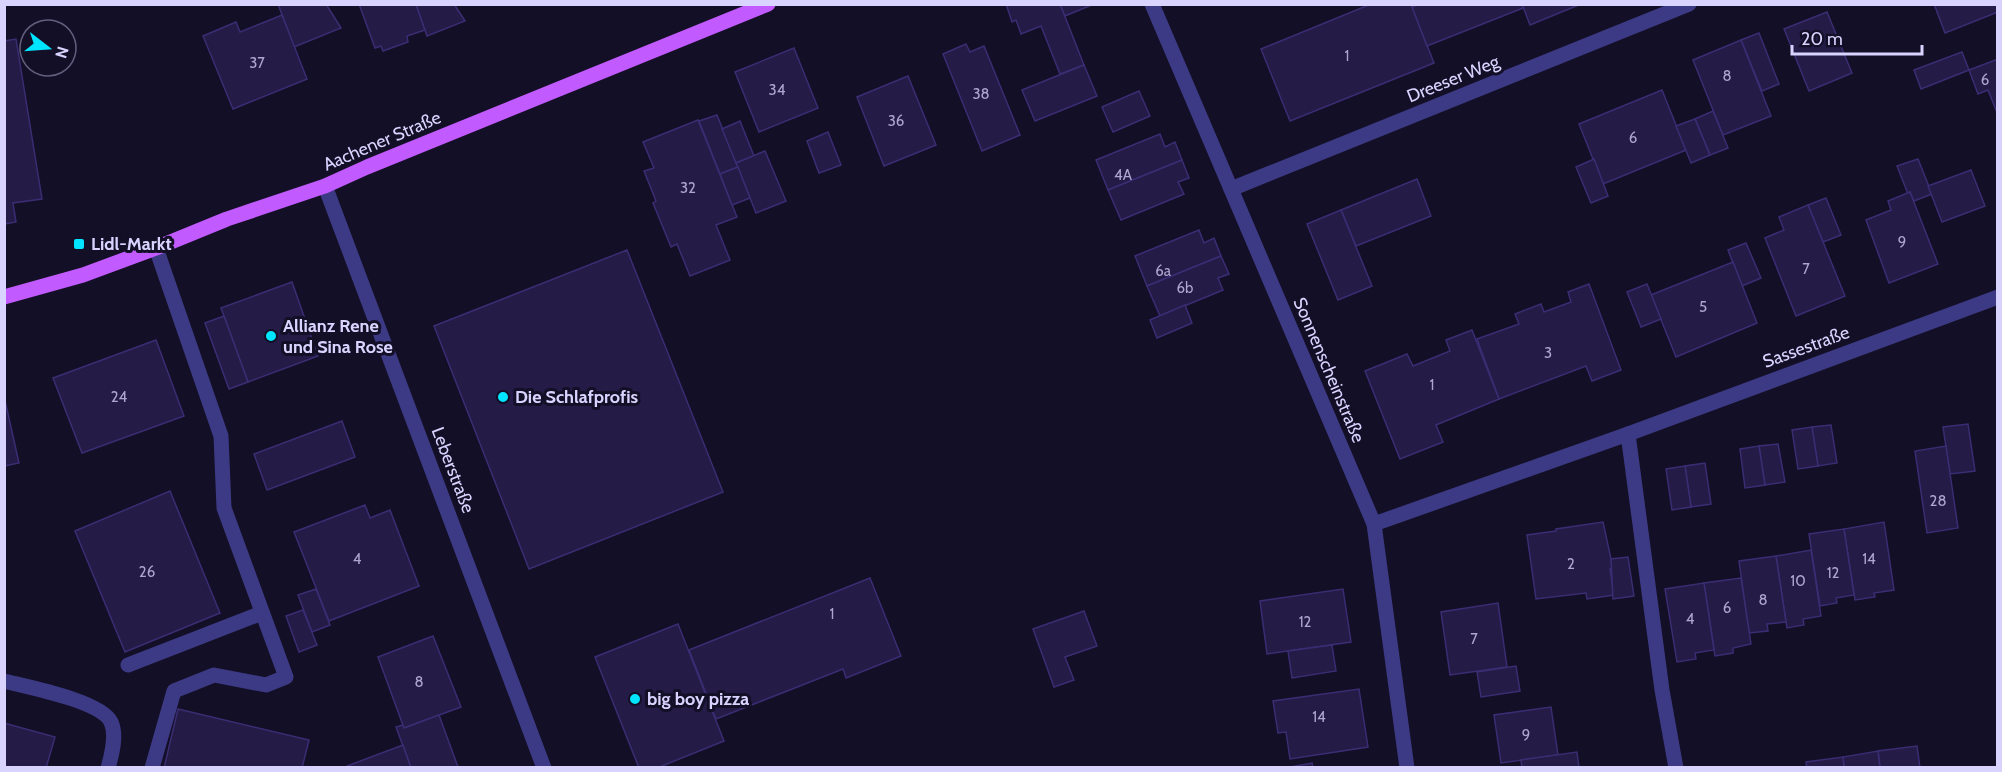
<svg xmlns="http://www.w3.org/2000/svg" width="2002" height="772" viewBox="0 0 2002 772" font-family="Cabin,sans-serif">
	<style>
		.building { fill: #241b47; stroke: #3b2d73; stroke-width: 1.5 }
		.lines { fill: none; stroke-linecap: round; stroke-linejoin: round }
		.minor { stroke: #3d3a85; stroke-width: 15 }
		.major { stroke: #c25bff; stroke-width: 15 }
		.poi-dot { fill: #00e5ff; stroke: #130f26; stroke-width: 2 }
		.labels { text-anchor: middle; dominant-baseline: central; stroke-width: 6; stroke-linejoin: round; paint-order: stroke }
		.number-label { font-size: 15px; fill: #aca6d1 }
		.street-label { font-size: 18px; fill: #d9d4ff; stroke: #130f26 }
		.poi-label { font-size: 18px; font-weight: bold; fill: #d9d4ff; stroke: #130f26; text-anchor: start }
	</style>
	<rect width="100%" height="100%" fill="#130f26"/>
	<!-- building -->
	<g class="building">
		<polygon points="278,4 326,4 341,28 294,47"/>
		<polygon points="359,4 416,4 425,30 407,36 408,42 383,51 381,46 375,48"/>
		<polygon points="416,4 454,4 465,21 427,36"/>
		<polygon points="1006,4 1060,4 1084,65 1060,74 1041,26 1021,34 1016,20 1012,22"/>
		<polygon points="1060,4 1094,4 1065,16"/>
		<polygon points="1371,4 1411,4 1434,63 1290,121 1261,49"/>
		<polygon points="1419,4 1522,4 1523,8 1427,46 1412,7"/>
		<polygon points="1522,4 1581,4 1530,25"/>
		<polygon points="1934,4 1998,4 1998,12 1945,33"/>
		<polygon points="1827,12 1852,73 1809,91 1784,29"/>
		<polygon points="282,15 307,79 233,109 203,36 236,22 240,32"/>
		<polygon points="1759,33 1779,84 1762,91 1741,40"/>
		<polygon points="16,39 42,199 13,203 16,222 4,224 4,41"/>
		<polygon points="1741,40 1771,116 1723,135 1693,60"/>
		<polygon points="966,44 970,52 984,46 1020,135 982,151 943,54"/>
		<polygon points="794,48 818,108 759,132 735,72"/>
		<polygon points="1962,52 1969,70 1921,89 1914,70"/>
		<polygon points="1998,59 1998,115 1988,90 1978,94 1969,70"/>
		<polygon points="1084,65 1097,96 1035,121 1022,90"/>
		<polygon points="908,76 936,145 884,166 857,97"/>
		<polygon points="1662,90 1686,150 1603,184 1579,124"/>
		<polygon points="1139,91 1150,116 1113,132 1102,107"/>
		<polygon points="1713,111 1728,148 1710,155 1695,119"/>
		<polygon points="717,115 738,167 720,174 699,121"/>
		<polygon points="1695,119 1710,155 1691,163 1676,126"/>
		<polygon points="698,120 737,217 716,225 730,260 690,276 677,244 671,247 653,203 656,201 644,171 654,168 643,142"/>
		<polygon points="740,121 754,156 736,163 722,129"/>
		<polygon points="828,132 841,165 819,173 807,141"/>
		<polygon points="1160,134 1165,147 1175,142 1182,160 1108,190 1096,160"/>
		<polygon points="765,151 786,201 756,213 736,163"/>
		<polygon points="1594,159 1608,196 1591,203 1576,167"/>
		<polygon points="1918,159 1932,194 1914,201 1910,192 1908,194 1897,166"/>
		<polygon points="1182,160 1189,178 1178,182 1184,194 1121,220 1108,190"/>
		<polygon points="738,167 750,198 732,205 720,174"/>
		<polygon points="1971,170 1985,206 1942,222 1928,186"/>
		<polygon points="1417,179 1431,216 1356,246 1341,210"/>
		<polygon points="1910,192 1938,264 1889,283 1866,220 1891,210 1888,201"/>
		<polygon points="1826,198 1841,235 1823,242 1808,205"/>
		<polygon points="1808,205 1845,296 1796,316 1765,238 1784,230 1779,217"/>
		<polygon points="1341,210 1372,286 1338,300 1307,224"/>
		<polygon points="1199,230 1204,243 1214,238 1221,256 1147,286 1135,256"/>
		<polygon points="1746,243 1761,278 1742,286 1728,250"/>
		<polygon points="627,250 723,492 529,569 434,326"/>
		<polygon points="1221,256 1229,274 1218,278 1223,290 1160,316 1147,286"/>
		<polygon points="1733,262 1757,323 1676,357 1651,295"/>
		<polygon points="292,282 318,356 248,382 221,308"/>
		<polygon points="1589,284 1621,370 1592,381 1586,366 1499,399 1477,339 1519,324 1515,314 1541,304 1544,312 1571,302 1568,292"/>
		<polygon points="1647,284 1661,319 1641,327 1627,292"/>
		<polygon points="1185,305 1192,323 1157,338 1150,320"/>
		<polygon points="224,316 248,382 229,389 205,323"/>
		<polygon points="1472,330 1499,399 1436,425 1443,442 1400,459 1365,371 1407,354 1413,366 1450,351 1446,340"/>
		<polygon points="156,340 184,416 82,453 53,378"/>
		<polygon points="4,396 19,463 4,466"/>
		<polygon points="342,421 355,457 267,490 254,454"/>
		<polygon points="1968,424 1975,471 1950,474 1943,427"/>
		<polygon points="1831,425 1837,463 1818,466 1812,427"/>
		<polygon points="1812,427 1818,466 1798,469 1792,430"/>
		<polygon points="1778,444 1785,482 1765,485 1759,446"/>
		<polygon points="1759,446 1765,485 1745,488 1740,449"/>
		<polygon points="1946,446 1958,528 1927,533 1915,451"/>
		<polygon points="1705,463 1711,504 1691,507 1685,466"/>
		<polygon points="1685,466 1691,507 1672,510 1666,469"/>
		<polygon points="170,491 220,613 125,652 75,531"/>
		<polygon points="365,505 370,518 390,510 419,586 329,621 294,532"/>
		<polygon points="1603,522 1611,559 1612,569 1610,569 1614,595 1587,599 1586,593 1536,599 1527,535 1556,531 1556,529"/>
		<polygon points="1884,522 1894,590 1874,593 1875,597 1855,600 1844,529"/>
		<polygon points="1844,529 1854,595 1836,598 1837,603 1820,606 1809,534"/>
		<polygon points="1811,550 1821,616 1803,619 1804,625 1787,628 1776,556"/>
		<polygon points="1776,556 1786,622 1767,624 1768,631 1749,633 1739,561"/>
		<polygon points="1628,557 1634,596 1613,599 1611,559"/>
		<polygon points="870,578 901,656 846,678 843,669 716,719 689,650"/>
		<polygon points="1741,578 1751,644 1733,648 1733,653 1715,656 1704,583"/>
		<polygon points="1704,583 1714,650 1695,653 1696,659 1677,662 1665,589"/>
		<polygon points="316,589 330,625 312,632 298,595"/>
		<polygon points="1343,589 1351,642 1267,654 1260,601"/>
		<polygon points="1498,603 1507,667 1450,675 1441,612"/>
		<polygon points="303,610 317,645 299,652 286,616"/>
		<polygon points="1084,611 1097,646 1065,657 1074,680 1054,687 1033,629"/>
		<polygon points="678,624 724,741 657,768 639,768 595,657"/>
		<polygon points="433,636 461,707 404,728 378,657"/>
		<polygon points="1332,645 1336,671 1292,678 1288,651"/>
		<polygon points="1516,666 1520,691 1481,697 1477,672"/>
		<polygon points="1359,689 1368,747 1290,759 1286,732 1278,733 1273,701"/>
		<polygon points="1551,707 1558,755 1501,763 1494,715"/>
		<polygon points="178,709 309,740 302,768 164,768"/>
		<polygon points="439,715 458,767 411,768 396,727 403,725 404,728"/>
		<polygon points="4,723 55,737 46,768 4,768"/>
		<polygon points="403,745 411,768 347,768 347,766"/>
		<polygon points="1917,746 1920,768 1880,768 1878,751"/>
		<polygon points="1878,751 1880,768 1844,768 1843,757"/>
		<polygon points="1577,752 1579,768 1522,768 1521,760"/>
		<polygon points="1843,757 1844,768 1807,768 1806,762"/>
		<polygon points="1312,763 1313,768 1284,768"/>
	</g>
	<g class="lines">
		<!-- minor -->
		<g class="minor">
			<polyline points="1152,4 1374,524 1407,768"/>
			<polyline points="325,186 544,768"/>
			<polyline points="1231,189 1689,4"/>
			<polyline points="1628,434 1662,690 1676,768"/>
			<polyline points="1374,524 1628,434 1998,297"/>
			<polyline points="128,665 262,613"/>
			<path d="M4,681C28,687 101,701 111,722C117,735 112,754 108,768"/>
			<polyline points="152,768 174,691 214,675 266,685 286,677 224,508 221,436 156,248"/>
		</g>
		<!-- major -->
		<polyline class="major" points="4,297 83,275 156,248 227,219 325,186 367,167 768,4"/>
	</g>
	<!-- markers -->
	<g class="poi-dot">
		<rect x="73" y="238" width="12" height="12" rx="3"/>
		<circle cx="271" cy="336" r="6"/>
		<circle cx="503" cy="397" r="6"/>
		<circle cx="635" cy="699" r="6"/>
	</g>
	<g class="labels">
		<!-- number labels -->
		<g class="number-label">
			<text x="1347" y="56">1</text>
			<text x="257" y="63">37</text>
			<text x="1727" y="76">8</text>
			<text x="1985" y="80">6</text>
			<text x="777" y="90">34</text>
			<text x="981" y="94">38</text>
			<text x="896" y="121">36</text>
			<text x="1633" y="138">6</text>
			<text x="1123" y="175">4A</text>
			<text x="688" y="188">32</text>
			<text x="1902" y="242">9</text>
			<text x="1806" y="269">7</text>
			<text x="1163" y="271">6a</text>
			<text x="1185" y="288">6b</text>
			<text x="1703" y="307">5</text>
			<text x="1548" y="353">3</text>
			<text x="1432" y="385">1</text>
			<text x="119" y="397">24</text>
			<text x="1938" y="501">28</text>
			<text x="357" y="559">4</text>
			<text x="1869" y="559">14</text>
			<text x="1571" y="564">2</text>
			<text x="147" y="572">26</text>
			<text x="1833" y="573">12</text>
			<text x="1798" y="581">10</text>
			<text x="1763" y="600">8</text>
			<text x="1727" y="608">6</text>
			<text x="832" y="614">1</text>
			<text x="1690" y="619">4</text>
			<text x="1305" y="622">12</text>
			<text x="1474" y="639">7</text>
			<text x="419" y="682">8</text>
			<text x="1319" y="717">14</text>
			<text x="1526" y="735">9</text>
		</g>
		<!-- street labels -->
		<g class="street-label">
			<text transform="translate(1453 79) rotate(-22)">Dreeser Weg</text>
			<text transform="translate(382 141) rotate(-23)">Aachener Straße</text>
			<text transform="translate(1806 347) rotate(-20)">Sassestraße</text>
			<text transform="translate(1329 370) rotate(67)">Sonnenscheinstraße</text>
			<text transform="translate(453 470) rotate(69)">Leberstraße</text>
		</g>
		<!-- poi labels -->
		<g class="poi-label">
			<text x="91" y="244">Lidl-Markt</text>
			<text x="283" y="326">Allianz Rene<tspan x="283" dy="21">und Sina Rose</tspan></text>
			<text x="515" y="397">Die Schlafprofis</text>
			<text x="647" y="699">big boy pizza</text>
		</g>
	</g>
	<!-- border -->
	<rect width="2002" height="772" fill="none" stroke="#d9d4ff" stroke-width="12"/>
	<!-- north arrow -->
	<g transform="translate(48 48) rotate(107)"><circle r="28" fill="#130f26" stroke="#625e7d" stroke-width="1.5"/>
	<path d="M0-4.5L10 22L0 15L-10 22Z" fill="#00e5ff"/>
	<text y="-9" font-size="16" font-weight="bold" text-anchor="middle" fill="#d9d4ff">N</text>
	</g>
	<!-- scale -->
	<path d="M1792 45v9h130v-9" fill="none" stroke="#d9d4ff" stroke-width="3"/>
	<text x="1801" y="45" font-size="18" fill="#d9d4ff" stroke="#130f26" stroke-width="4.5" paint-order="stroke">20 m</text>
</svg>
